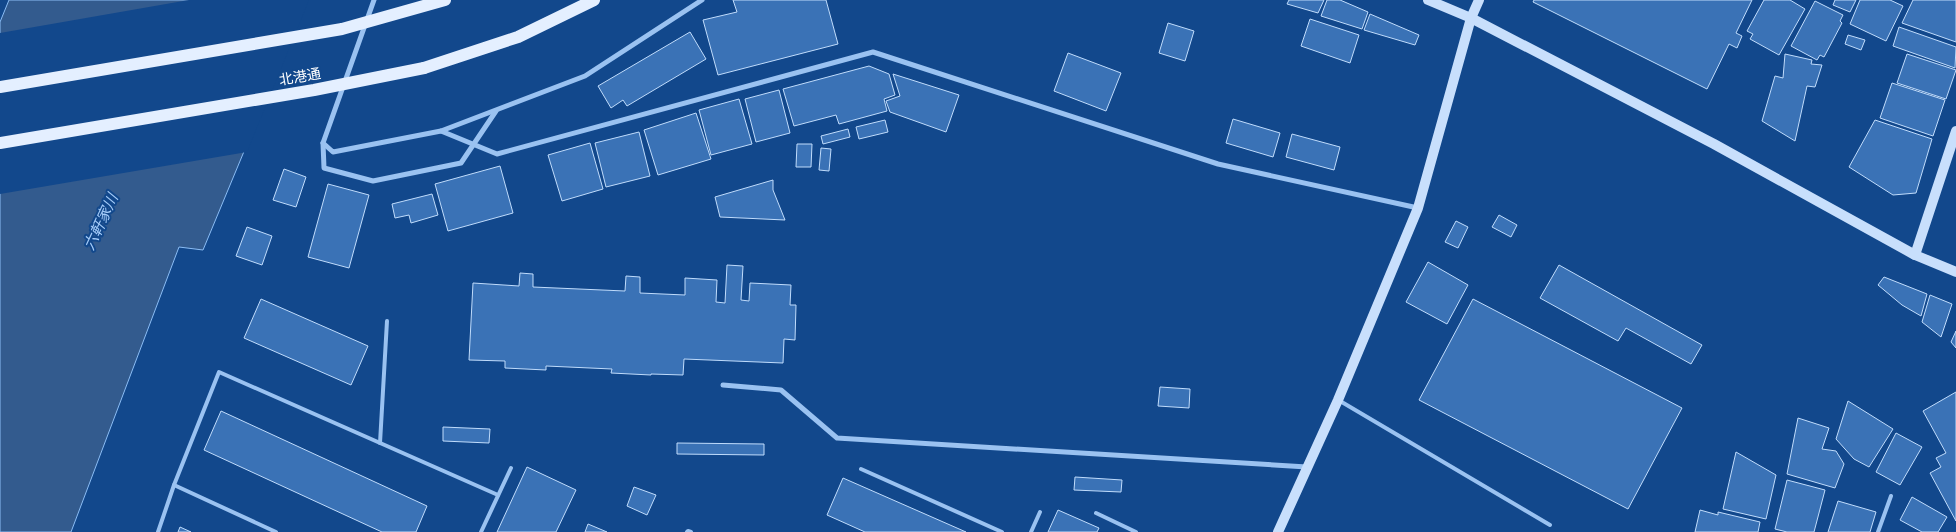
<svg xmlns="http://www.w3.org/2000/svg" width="1956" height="532" viewBox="0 0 1956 532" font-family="Rubik,'Noto Sans JP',sans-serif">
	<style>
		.water { fill: #335b8e; stroke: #8bbdf5 }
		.pier { fill: #12488c }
		.building { fill: #3a72b6; stroke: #c0dcfc }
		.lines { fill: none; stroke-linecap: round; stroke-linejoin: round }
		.lane { stroke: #9ac2f1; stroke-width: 4 }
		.street { stroke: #9ac2f1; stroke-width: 5 }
		.secondary { stroke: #c8dffc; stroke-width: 10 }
		.primary { stroke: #e4efff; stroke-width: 12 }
		.primary-bridge { stroke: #e4efff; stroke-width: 12 }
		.labels { text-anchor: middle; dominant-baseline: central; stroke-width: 4; stroke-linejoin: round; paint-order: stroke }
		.street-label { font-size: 14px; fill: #fff; stroke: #12488c }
		.water-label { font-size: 15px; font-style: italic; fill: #a5ccf9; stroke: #12488c }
	</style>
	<rect width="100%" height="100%" fill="#12488c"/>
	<!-- water -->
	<polygon class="water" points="9,0 307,0 203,250 179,247 71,532 0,532 0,22"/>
	<!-- pier -->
	<polygon class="pier" points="189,0 309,0 247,152 0,194 0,33"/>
	<!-- building -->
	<g class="building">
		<polygon points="733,0 826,0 838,44 718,75 703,20 737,12"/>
		<polygon points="1289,0 1324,0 1318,13 1287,4"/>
		<polygon points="1327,0 1340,0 1368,12 1362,29 1321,16"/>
		<polygon points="1534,0 1752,0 1736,33 1742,36 1737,48 1729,44 1707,89 1533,2"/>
		<polygon points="1764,0 1790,0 1805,9 1779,55 1750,39 1753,34 1747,31"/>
		<polygon points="1835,0 1856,0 1850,12 1833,5"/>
		<polygon points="1860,0 1890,0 1903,6 1886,41 1850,24"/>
		<polygon points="1913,0 1956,0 1956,42 1902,23"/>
		<polygon points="1815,1 1843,15 1840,21 1842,23 1824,57 1820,55 1817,60 1791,46"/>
		<polygon points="1370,14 1419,35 1415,45 1364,30"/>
		<polygon points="1310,19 1359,35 1350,63 1301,46"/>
		<polygon points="1168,23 1194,31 1185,61 1159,53"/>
		<polygon points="1899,27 1956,47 1955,68 1893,46"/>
		<polygon points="690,32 706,59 627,106 623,100 611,108 598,86"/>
		<polygon points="1848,35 1865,40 1861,50 1845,44"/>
		<polygon points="1068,53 1121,73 1106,111 1054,91"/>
		<polygon points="1785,54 1812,60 1811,64 1822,65 1815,87 1807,86 1795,141 1762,121 1775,76 1783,78"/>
		<polygon points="1907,54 1956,70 1946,99 1897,83"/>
		<polygon points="869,66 889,74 895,95 884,99 887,111 839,124 836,115 794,126 783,89"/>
		<polygon points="893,74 959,95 946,132 890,112 886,101 900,96"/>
		<polygon points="1892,83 1945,100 1933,136 1880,118"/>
		<polygon points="779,90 790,133 756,142 745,99"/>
		<polygon points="739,99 752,144 711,155 699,110"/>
		<polygon points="696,113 711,159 658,175 644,130"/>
		<polygon points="1233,119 1280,133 1273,157 1226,143"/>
		<polygon points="885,120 888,132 859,139 856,127"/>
		<polygon points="1875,120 1932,139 1916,193 1893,195 1849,167"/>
		<polygon points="848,129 850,137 823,144 821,136"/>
		<polygon points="639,132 650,176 606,187 595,143"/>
		<polygon points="1292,134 1340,147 1334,170 1286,157"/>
		<polygon points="590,143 603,189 562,201 548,155"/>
		<polygon points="797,144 812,144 811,167 796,167"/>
		<polygon points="821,148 831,149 829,171 819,170"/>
		<polygon points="500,166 513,213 448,231 435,184"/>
		<polygon points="284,169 306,177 296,207 273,200"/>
		<polygon points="773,180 773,190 785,220 720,217 715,197"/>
		<polygon points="328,184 369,195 349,268 308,257"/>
		<polygon points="432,194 438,215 411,223 409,215 395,218 392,204"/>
		<polygon points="1499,215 1517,225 1511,237 1492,227"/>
		<polygon points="1456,221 1468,227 1458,248 1445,242"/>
		<polygon points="247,227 272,236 262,265 236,256"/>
		<polygon points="1428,262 1468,285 1447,324 1406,302"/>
		<polygon points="727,265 743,266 741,300 749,301 750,283 791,285 790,305 796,305 795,340 784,339 783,363 684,359 683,375 651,374 651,375 611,373 612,369 546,366 546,370 505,368 505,361 469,360 473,283 519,286 520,273 533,274 533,287 625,291 626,276 640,277 640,293 685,295 685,278 717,280 716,302 725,303"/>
		<polygon points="1559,265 1702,345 1691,364 1626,328 1618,341 1540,298"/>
		<polygon points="1884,277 1927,294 1921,316 1902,305 1878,285"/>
		<polygon points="1930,295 1952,304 1941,337 1922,322"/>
		<polygon points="261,299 368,346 351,385 244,338"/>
		<polygon points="1473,299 1682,408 1628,509 1419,400"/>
		<polygon points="1956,331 1956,348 1951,342"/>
		<polygon points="1160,387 1190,389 1189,408 1158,406"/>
		<polygon points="1956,392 1956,521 1930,473 1941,467 1936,458 1946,453 1923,411"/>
		<polygon points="1848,401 1893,429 1869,467 1854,459 1836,439"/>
		<polygon points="221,411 427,506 416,532 382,532 204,450"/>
		<polygon points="1798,418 1829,428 1822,449 1836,451 1844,464 1835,488 1787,474"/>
		<polygon points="443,427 490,429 489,443 443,441"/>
		<polygon points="1896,433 1922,447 1900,485 1876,472"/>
		<polygon points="677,443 764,444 764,455 677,454"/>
		<polygon points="1736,452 1776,475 1766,519 1723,509"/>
		<polygon points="527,467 576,490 556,532 497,532"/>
		<polygon points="1075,477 1122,480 1121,492 1074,490"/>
		<polygon points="843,478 966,532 865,532 827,515"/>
		<polygon points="1787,480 1825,490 1814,532 1787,532 1775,529"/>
		<polygon points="634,487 656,495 647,515 627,506"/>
		<polygon points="1912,497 1947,517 1938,532 1922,532 1900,520"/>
		<polygon points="1838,501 1876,512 1870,532 1828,532"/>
		<polygon points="1058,510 1099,528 1097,532 1048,532"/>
		<polygon points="1700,510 1718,515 1718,512 1760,522 1758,532 1695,532"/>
		<polygon points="588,524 607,532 585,532"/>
		<polygon points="180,527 191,532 178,532"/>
	</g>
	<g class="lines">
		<!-- lane -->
		<g class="lane">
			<polyline points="1340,401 1550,525"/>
			<polyline points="380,443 387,321"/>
			<polyline points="861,469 1002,532"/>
			<polyline points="174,485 276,532"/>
			<polyline points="1096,513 1136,532"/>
			<polyline points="158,532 174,485 219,372 498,495"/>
			<polyline points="481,532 511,468"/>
			<polyline points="687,532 688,531 691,532"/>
			<polyline points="1031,532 1040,512"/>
			<polyline points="1878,532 1891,496"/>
		</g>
		<!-- street -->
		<g class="street">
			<polyline points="374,0 323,143 324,168 373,181 461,163 496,111"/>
			<polyline points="441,131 497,154 873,52 1218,164 1418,208"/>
			<polyline points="323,143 333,152 441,131 585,76 702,0"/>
			<polyline points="723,385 781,390 837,438 1307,467"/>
		</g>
		<!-- secondary -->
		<g class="secondary">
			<polyline points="1428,0 1471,18 1714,144 1915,255 1956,272"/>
			<polyline points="1915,255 1956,131"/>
			<polyline points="1278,532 1338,400 1418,208 1471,18 1479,0"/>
		</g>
		<!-- primary -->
		<polyline class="primary" points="424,68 518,37 594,0"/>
		<!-- primary-bridge -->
		<g class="primary-bridge">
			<polyline points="0,87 342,29 445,0"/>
			<polyline points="0,143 314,90 424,68"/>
		</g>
	</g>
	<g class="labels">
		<!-- street labels -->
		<g class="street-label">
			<text transform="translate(300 77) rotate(-10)">北港通</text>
		</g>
		<!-- water labels -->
		<g class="water-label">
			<text transform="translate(101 222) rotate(-65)">六軒家川</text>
		</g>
	</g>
</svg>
